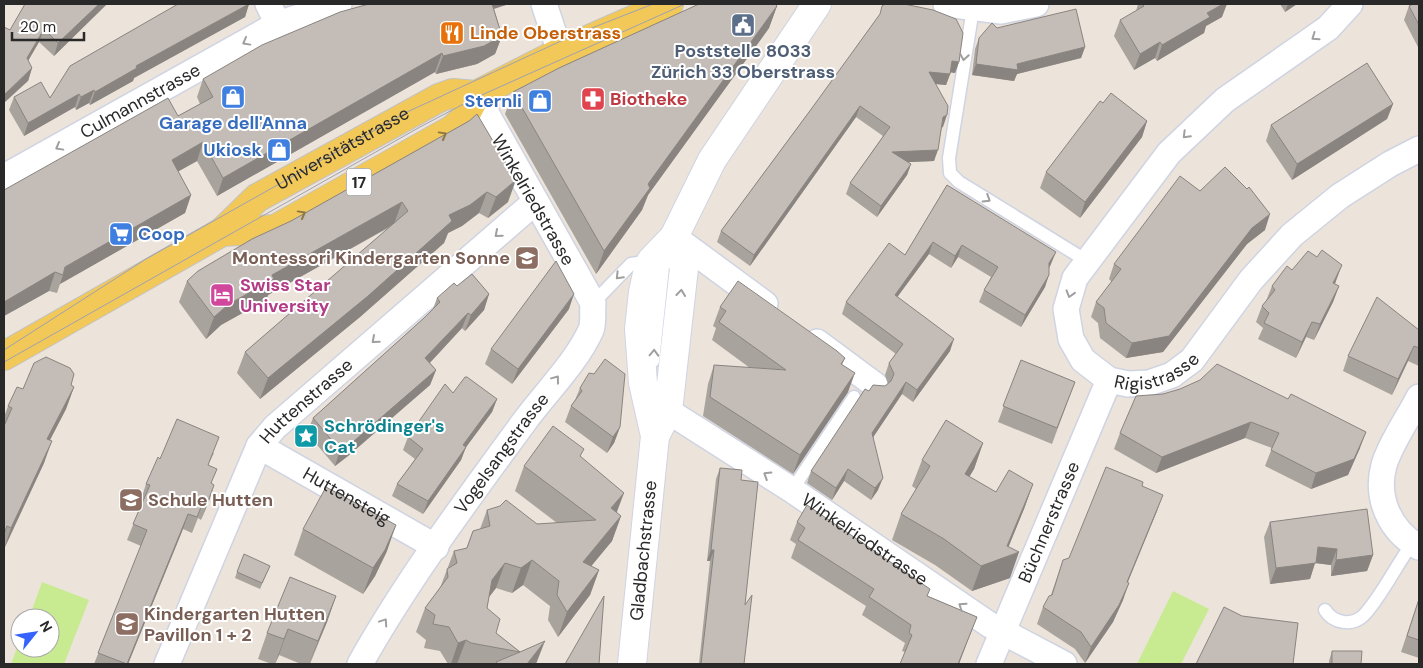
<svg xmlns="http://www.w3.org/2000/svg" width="1423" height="668" viewBox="0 0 1423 668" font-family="'DM Sans',sans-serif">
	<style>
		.pitch { fill: #c8eb91 }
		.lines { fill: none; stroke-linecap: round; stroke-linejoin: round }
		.lane-casing { stroke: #cfd4e2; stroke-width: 15 }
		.street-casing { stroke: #cfd4e2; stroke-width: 28 }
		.secondary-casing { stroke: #cfd4e2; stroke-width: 30 }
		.primary-casing { stroke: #c3c3c3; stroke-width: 30 }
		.lane { stroke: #fff; stroke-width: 12 }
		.street { stroke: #fff; stroke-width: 25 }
		.secondary { stroke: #fff; stroke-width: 28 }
		.primary { stroke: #f2c858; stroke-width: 28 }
		.tram { stroke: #9da1b4; stroke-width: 1 }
		.wall { fill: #a9a39d }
		.shaded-wall { fill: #898480 }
		.building { fill: #c4bdb7; stroke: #898480 }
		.oneway { stroke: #9f9f9f }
		.oneway2 { stroke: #8e7840 }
		.labels { text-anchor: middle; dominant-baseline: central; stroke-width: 4; stroke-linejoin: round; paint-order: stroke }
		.shield { fill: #fff; stroke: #696969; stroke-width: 1 }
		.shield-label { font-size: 16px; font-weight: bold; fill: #292929 }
		.food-label { font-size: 18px; font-weight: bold; fill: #c56008; stroke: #fff; text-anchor: start }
		.service-label { font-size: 18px; font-weight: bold; fill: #4e5e75; stroke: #fff }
		.health-label { font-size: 18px; font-weight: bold; fill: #be3a42; stroke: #fff; text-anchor: start }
		.street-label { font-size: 18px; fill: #292929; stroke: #fff }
		.shop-label { font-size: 18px; font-weight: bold; fill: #366cbe; stroke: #fff; text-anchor: end }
		.education-label { font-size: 18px; font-weight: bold; fill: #785e54; stroke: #fff; text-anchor: start }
		.hotel-label { font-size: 18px; font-weight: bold; fill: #b23c85; stroke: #fff; text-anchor: start }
		.culture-label { font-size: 18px; font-weight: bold; fill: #0d838f; stroke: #fff; text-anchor: start }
	</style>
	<rect width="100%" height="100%" fill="#ece3da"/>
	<!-- pitch -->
	<g class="pitch">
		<polygon points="42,582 89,600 64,664 11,664 20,640 20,648 50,648 50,618 29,618"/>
		<polygon points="1173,591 1209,609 1181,664 1137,664"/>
	</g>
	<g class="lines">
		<defs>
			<g id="lane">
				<polyline points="973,9 949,158 950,173 959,182 1087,261"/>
				<polyline points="593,303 631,264 651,261"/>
				<polyline points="653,361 663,267 668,253"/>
				<polyline points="792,490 854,397"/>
				<path d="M1325,610C1333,623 1352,627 1364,615C1381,597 1397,564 1412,544"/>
			</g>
			<g id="street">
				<polyline points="268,4 278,24"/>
				<polyline points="544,4 560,52"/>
				<polyline points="946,4 1001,11 1036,4"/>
				<path id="s1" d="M1350,4L1328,28L1225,100L1169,153L1075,278L1066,309L1071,339L1083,360L1109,380L1128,384L1149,383L1172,375L1192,360L1251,280L1292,235L1340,196L1390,164L1419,149"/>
				<path id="s2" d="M4,177L278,24L339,4"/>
				<polyline points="674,237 765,304"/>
				<polyline points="817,342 875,385"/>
				<path d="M1419,397C1409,417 1390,444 1384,465C1375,498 1390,531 1419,547"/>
				<path id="s3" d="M668,411L792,490L990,625L1064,664"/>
				<path id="s4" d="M259,446L436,547"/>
				<path id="s5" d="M167,664L259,446L275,427L535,202"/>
				<path id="s6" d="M360,664C407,580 467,500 524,422C546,392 576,363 591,330C594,322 592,311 593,303L476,95"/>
				<path id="s7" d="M989,664L1109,380"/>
			</g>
			<g id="secondary">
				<polyline points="655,436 668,411 684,268 674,237"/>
				<path id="s8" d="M632,664L655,436L643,383L639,329L643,292L648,269L651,261L674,237L712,160L817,4"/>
			</g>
			<g id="primary">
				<polyline points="222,232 275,229 453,129 463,120 476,95"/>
				<polyline points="4,356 222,232 257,198 439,98 453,93 476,95 560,52 669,4"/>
			</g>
		</defs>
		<!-- lane casing -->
		<use href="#lane" class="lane-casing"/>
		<!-- street casing -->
		<use href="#street" class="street-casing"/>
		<!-- secondary casing -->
		<use href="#secondary" class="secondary-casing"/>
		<!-- primary casing -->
		<use href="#primary" class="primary-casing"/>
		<!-- lane -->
		<use href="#lane" class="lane"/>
		<!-- street -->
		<use href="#street" class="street"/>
		<!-- secondary -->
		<use href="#secondary" class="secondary"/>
		<!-- primary -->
		<use href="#primary" class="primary"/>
		<!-- tram -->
		<g class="tram">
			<path id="s9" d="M4,350L146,259L407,112L574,35L653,4"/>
			<polyline points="4,362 420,127 475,98 685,4"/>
		</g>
	</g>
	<!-- wall -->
	<g class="wall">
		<polygon points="107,4 54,56 39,42 28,61 32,68 28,81 10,30"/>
		<polygon points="249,4 245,17 134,78 133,81 90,105 89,103 76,110 75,107 24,136 9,110 14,97 50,98"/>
		<polygon points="369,4 509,4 494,9 502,36 495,54 477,64 436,74 435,72 217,196 197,161 178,171 191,195 185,213 60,284 57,293 49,291 4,316 4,190 178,116 200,104 197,97 203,79"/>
		<polygon points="1138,4 1142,4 1222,17 1206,26 1204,33 1157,61 1155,58 1134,70 1114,36 1120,20 1136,11"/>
		<polygon points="1280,4 1297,4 1285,12"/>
		<polygon points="1419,4 1419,49 1404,20 1409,6"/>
		<polygon points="777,6 769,28 648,195 642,210 596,274 505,114 513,92"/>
		<polygon points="997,28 1085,47 1081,58 1017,74 1014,81 972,75 975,49 979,38"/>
		<polygon points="959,62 955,73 951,72 946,85 936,84 943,127 942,127 934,161 908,162 911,164 907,175 877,217 846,194 850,183 883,136 856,117 750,266 717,242 721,231 812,108"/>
		<polygon points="1103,103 1147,121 1142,137 1080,218 1040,188 1046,172"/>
		<polygon points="1393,104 1387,119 1292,180 1266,141 1271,125"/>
		<polygon points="469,121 508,202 488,218 479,213 462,226 448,233 444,243 360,317 260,399 237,373 245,352 390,227 268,295 266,300 221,325 206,339 179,302 187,281 291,221"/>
		<polygon points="947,185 1051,264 1049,268 1045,287 1021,327 979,302 984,290 991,277 958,257 951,268 929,254 897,297 950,351 913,402 902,394 873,437 878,490 871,500 844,481 832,500 807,483 811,471 869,391 885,386 888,384 885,375 889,363 896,354 842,314 846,302 905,255"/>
		<polygon points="1200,191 1265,230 1247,244 1163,352 1126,358 1100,338 1098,323 1091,317 1096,302 1112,282 1109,279 1114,264"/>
		<polygon points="1292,270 1336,281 1335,284 1339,286 1333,302 1314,340 1306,337 1296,358 1258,339 1263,328 1256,322 1262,306 1266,301 1272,286"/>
		<polygon points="457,286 489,294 484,310 465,331 462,328 430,363 436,370 430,385 348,456 335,466 307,433 313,418 424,318 433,309 437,298"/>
		<polygon points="720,307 845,358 842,365 848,392 793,474 703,416 708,384 714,365 750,368 712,340 716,328 713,326"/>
		<polygon points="569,309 512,384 485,364 491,349"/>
		<polygon points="1419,330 1419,366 1408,361 1392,395 1343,371 1348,356"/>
		<polygon points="1021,360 1075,382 1052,444 998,422"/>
		<polygon points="71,385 74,387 66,409 50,440 44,463 4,549 4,417 8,406 23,389"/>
		<polygon points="580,388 620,427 614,443 607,453 565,422 571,406 575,400"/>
		<polygon points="453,393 497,399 492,412 466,447 461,460 423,514 392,496 397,484 415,459 403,450 408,437"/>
		<polygon points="1163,394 1360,448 1348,475 1311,489 1265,466 1272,448 1245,438 1156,473 1114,449 1120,433"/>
		<polygon points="983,443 974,469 969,477 996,492 1033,484 1024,509 1008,547 1010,578 972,591 935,565 892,540 901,514 916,489 912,486 922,460"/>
		<polygon points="214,453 208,465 212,484 209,501 201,520 198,518 192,533 183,529 128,664 94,664 141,546 127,540 143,500 141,500 146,484 160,459"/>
		<polygon points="581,457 616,513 621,516 612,541 591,566 599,570 590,595 558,637 548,620 550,606 523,585 512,593 496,588 489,597 487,608 496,633 536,664 448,664 440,651 424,648 426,640 416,632 425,608 440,588 454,551 466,549 473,531 480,529 487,510 537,524 557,523 515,491 524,466"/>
		<polygon points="720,468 741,480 745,605 744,664 699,664 710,561 707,561 716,479"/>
		<polygon points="1142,486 1157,511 1127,582 1123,600 1113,622 1085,663 1075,649 1037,624 1043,607 1051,595 1063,560 1069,558"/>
		<polygon points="797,522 928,596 977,617 970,635 905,652 902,651 905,643 862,615 866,606 791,558 796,544 790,540"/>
		<polygon points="1270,522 1373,555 1367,571 1331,576 1331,565 1315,563 1310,579 1270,584 1264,537"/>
		<polygon points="303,529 387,551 375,576 363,594 294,555"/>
		<polygon points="270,566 260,589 235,578 237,572"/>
		<polygon points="336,596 327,622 310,664 301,664 279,655 275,664 272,664 258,659 267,633"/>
		<polygon points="1419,598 1419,658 1401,652"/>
		<polygon points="1332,651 1361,664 1329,664 1329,661"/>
	</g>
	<!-- shaded-wall -->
	<g class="shaded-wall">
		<polygon points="99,4 107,4 54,56 58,43"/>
		<polygon points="249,4 245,17 134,78 133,81 90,105 95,92 136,66"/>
		<polygon points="486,4 509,4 483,12"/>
		<polygon points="1223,4 1227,4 1222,17 1206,26 1204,33 1157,61 1162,45 1207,13"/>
		<polygon points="1288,4 1297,4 1285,12"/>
		<polygon points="777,6 769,28 648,195 642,210 596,274 604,251 648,184"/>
		<polygon points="44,29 39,42 22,71 27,58"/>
		<polygon points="502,36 495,54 477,64 436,74 443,56"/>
		<polygon points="1160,42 1155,58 1134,70 1140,54"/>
		<polygon points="1085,47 1081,58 1017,74 1014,81 972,75 976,64 1017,64"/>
		<polygon points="442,53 435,72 217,196 223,178"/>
		<polygon points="952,61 959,62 955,73 948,72"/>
		<polygon points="32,68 28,81 4,103 4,95"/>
		<polygon points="929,72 950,74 946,85 925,83"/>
		<polygon points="94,90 89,103 76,110 81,97"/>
		<polygon points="79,94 75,107 24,136 28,123"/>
		<polygon points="1393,104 1387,119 1292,180 1297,164"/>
		<polygon points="860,106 856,117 750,266 754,255"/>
		<polygon points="947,115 943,127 939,129 943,117"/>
		<polygon points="1147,121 1142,137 1080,218 1085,202"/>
		<polygon points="203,142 197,161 165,179 172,160"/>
		<polygon points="938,150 934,161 888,163 892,152"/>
		<polygon points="911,164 907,175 877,217 881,206"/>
		<polygon points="516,180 508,202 488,218 496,197"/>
		<polygon points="487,192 479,213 462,226 448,233 444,243 360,317 260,399 268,378 449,215"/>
		<polygon points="191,195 185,213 60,284 63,275 65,267"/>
		<polygon points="402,202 394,224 268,295 266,300 221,325 206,339 214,317 229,304 272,275"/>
		<polygon points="1270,214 1265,230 1247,244 1163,352 1126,358 1132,343 1252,228"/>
		<polygon points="933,242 929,254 890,307 895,295"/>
		<polygon points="962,245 958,257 951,268 955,256"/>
		<polygon points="1056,252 1051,264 1045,275 1049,263"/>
		<polygon points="1342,265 1336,281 1327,299 1333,283"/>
		<polygon points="55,272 49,291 4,316 4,302"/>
		<polygon points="1049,275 1045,287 1021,327 1025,315"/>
		<polygon points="1339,286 1333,302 1314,340 1320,324"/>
		<polygon points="489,294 484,310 465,331 471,315"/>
		<polygon points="574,294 569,309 512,384 518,369"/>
		<polygon points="468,313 462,328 420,373 425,358"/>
		<polygon points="1312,322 1306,337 1296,358 1302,342"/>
		<polygon points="954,339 950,351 913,402 917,390"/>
		<polygon points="1414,346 1408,361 1392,395 1398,379"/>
		<polygon points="436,370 430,385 348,456 335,466 340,450"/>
		<polygon points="855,373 848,392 793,474 800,455"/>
		<polygon points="906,382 902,394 868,445 872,433"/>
		<polygon points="74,387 66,409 39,461 47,439"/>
		<polygon points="497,399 492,412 458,458 463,445"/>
		<polygon points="1251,422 1245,438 1156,473 1162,457"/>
		<polygon points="620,427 614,443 607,453 613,437"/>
		<polygon points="1366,432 1360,448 1348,475 1311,489 1316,473"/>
		<polygon points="52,441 44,463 4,549 11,528"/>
		<polygon points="983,443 974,469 955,500 965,474"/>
		<polygon points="466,447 461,460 423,514 428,501"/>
		<polygon points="848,469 844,481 832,500 836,488"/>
		<polygon points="883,478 878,490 871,500 875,488"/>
		<polygon points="1033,484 1024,509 1004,558 1019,552 1010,578 972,591 981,566 1007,546"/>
		<polygon points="214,485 209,501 201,520 207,504"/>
		<polygon points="624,493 615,517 611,508"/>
		<polygon points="1163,495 1157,511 1121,599 1127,582"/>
		<polygon points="188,514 183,529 128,664 127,664"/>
		<polygon points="621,516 612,541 574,587 583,562"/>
		<polygon points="396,525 387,551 375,576 363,594 373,568"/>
		<polygon points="1318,547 1337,549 1331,565 1315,563 1310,579 1270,584 1276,568"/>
		<polygon points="711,550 714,550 710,561 707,561"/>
		<polygon points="1373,555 1367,571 1331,576 1336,560"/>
		<polygon points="532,560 523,585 512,593 521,568"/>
		<polygon points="505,563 496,588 483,605 492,580"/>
		<polygon points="599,570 590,595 558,637 567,612"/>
		<polygon points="1129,583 1123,600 1113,622 1085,663 1091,647"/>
		<polygon points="336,596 327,622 309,664 318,641"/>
		<polygon points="977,617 970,635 959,664 958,664"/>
		<polygon points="288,629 279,655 275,664 284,639"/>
		<polygon points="466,640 457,664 451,664 458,643"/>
		<polygon points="545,641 536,664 527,664"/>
	</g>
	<!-- building -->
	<g class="building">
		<polygon points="25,4 99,4 58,43 44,29 27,58 32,68 4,95 4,27 10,30"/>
		<polygon points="178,4 249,4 136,66 137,68 95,92 94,90 81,97 79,94 28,123 14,97 41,82 50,98 70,66"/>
		<polygon points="369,4 492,4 502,36 484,46 443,56 442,53 223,178 203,142 172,160 191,195 65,267 63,275 55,272 4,302 4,190 168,98 178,116 213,97 203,79 262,45 340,12"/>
		<polygon points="699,4 775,4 777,6 648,184 650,188 604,251 513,92 559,68"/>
		<polygon points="885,4 904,4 933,10 956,19 963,33 959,62 952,61 950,74 929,72 948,106 947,115 943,117 938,150 892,152 911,164 881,206 850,183 890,127 860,106 754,255 721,231 812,108 880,14 882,6"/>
		<polygon points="1142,4 1223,4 1207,13 1210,17 1162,45 1160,42 1140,54 1120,20 1144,6"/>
		<polygon points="1413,4 1419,4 1419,25 1409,6"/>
		<polygon points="1076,9 1085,47 1017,64 1018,70 976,64 979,38 992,23 997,28"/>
		<polygon points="1367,63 1393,104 1297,164 1271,125"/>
		<polygon points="1111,93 1147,121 1085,202 1046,172 1100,101 1103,103"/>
		<polygon points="477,114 516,180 496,197 487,192 470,205 449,215 452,221 368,296 268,378 245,352 408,211 402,202 272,275 274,279 229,304 214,317 187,281 198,271 252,239 291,221 469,121"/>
		<polygon points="1225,167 1247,189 1249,187 1270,214 1252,228 1169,336 1132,343 1106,323 1104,308 1096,302 1121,269 1114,264 1180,176 1200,191"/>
		<polygon points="947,185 1056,252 1049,263 1049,275 1025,315 984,290 998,267 962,245 955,256 933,242 895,295 954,339 917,390 906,382 872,433 883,478 875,488 848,469 836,488 811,471 865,389 869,391 873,385 885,386 891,381 894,374 889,363 903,344 846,302 889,243 905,255"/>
		<polygon points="1322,250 1342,265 1333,283 1339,286 1320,324 1312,322 1302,342 1264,323 1269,313 1262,306 1275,290 1272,286 1287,266 1292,270 1308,251 1317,257"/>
		<polygon points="556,261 574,294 518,369 491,349"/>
		<polygon points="472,274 489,294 471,315 468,313 425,358 436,370 354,441 340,450 313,418 424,318 440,302 437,298 454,283 457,286"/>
		<polygon points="738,281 837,351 845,358 841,364 855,373 800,455 710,397 714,365 786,370 719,322 726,311 720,307"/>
		<polygon points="1377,297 1419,330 1419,348 1414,346 1398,379 1348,356"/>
		<polygon points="46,357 70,368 74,374 71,385 74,387 47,439 52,441 11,528 7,526 4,534 4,426 12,408 8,406 17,387 23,389 34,363"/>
		<polygon points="605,359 625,374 620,427 613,437 571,406 582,391 580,388 589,373 594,374"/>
		<polygon points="1021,360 1075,382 1057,428 1003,406"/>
		<polygon points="1217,364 1288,399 1291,394 1366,432 1354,459 1316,473 1271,450 1279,433 1251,422 1162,457 1120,433 1136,396 1163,394 1180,389 1200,380"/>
		<polygon points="465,377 467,377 497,399 463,445 466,447 428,501 397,484 423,449 408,437 445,384 453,393"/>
		<polygon points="177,419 219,437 208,465 217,469 211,483 214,485 207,504 203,502 197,517 188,514 127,664 98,653 147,530 133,524 150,485 146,484 158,457 160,459"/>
		<polygon points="946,420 983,443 965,474 996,492 1009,470 1033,484 1007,546 1019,552 981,566 944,539 901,514 930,466 922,460"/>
		<polygon points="553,426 584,449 580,456 624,493 611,508 621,516 583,562 599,570 567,612 557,595 559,581 532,560 521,568 505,563 492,580 487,608 500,619 496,633 520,652 545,641 527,664 498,664 496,662 520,652 471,643 466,640 458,643 449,627 433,624 435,615 425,608 448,577 447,569 457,563 454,551 467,548 473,531 490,526 487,510 500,506 506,500 537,524 596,520 524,466"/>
		<polygon points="1106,467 1143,482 1142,486 1163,495 1127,582 1129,583 1119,605 1091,647 1081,632 1043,607 1049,596 1052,595 1063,560 1069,558"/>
		<polygon points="720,468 742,470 741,480 758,482 745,605 752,595 744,664 701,664 714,550 711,550"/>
		<polygon points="326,487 396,525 385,550 373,568 303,529"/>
		<polygon points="807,505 930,589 927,596 977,617 958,664 900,664 912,635 909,633 911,625 869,597 874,589 798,540 805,528 797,522"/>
		<polygon points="1367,509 1373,555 1336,560 1337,549 1318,547 1316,563 1276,568 1270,522"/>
		<polygon points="244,554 270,566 262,583 237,572"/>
		<polygon points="290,577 336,596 318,641 288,629 284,639 267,633"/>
		<polygon points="604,596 599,664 565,664"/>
		<polygon points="1419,599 1419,640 1407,636"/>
		<polygon points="1224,607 1242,616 1298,623 1293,664 1196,664"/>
		<polygon points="1332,651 1362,651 1361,664 1332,664"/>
	</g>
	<!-- one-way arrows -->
	<defs><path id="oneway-chevron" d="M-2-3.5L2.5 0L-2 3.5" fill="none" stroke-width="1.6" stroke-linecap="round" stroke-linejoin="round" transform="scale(1.25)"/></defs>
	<g class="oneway">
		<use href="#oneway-chevron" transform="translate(1315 37) rotate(145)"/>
		<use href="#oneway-chevron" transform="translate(246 42) rotate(151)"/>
		<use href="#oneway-chevron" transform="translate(964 57) rotate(99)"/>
		<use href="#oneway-chevron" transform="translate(1186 135) rotate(135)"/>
		<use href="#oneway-chevron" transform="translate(59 147) rotate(151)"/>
		<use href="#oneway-chevron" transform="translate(987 199) rotate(32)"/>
		<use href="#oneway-chevron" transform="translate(498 234) rotate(139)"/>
		<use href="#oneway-chevron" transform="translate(619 276) rotate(134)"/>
		<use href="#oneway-chevron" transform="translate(681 293) rotate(-84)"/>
		<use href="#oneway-chevron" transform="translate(1070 294) rotate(107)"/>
		<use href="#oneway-chevron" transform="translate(375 340) rotate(139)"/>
		<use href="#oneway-chevron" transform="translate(654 353) rotate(-88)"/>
		<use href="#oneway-chevron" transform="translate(556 379) rotate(-53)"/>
		<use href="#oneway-chevron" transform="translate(767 475) rotate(-148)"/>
		<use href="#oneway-chevron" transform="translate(962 606) rotate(-146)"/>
		<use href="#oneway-chevron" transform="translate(384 622) rotate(-56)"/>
	</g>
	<g class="oneway2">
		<use href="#oneway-chevron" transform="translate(443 135) rotate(-29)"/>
		<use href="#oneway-chevron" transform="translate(302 214) rotate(-29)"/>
	</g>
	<!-- icons -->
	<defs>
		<symbol id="civic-square" viewBox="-11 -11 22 22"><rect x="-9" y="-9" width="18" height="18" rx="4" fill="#5c6f8a" stroke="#fff"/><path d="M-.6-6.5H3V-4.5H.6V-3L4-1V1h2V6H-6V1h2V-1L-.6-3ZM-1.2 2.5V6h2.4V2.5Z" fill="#fff"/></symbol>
		<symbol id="restaurant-square" viewBox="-11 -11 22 22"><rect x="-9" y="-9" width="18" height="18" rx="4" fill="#e8710a" stroke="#fff"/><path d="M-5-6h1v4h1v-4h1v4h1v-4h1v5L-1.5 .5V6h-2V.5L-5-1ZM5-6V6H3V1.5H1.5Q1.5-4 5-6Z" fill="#fff"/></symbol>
		<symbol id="shop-square" viewBox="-11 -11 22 22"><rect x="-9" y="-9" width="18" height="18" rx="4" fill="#3f7fe0" stroke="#fff"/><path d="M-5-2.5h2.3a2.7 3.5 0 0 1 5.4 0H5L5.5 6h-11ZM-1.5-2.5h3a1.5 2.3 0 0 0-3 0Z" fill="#fff"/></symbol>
		<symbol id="pharmacy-square" viewBox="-11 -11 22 22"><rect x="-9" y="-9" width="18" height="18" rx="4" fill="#e0444e" stroke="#fff"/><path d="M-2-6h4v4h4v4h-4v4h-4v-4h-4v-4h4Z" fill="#fff"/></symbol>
		<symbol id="supermarket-square" viewBox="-11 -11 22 22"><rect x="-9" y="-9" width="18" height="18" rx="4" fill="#3f7fe0" stroke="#fff"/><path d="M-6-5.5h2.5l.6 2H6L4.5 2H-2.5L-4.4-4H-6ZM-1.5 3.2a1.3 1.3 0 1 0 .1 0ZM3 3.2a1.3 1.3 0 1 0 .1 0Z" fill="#fff"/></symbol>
		<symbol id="school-square" viewBox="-11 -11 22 22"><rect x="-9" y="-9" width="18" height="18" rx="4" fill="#8d6e63" stroke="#fff"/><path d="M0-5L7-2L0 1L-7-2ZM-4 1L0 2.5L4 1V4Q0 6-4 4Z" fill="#fff"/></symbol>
		<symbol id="hotel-square" viewBox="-11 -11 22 22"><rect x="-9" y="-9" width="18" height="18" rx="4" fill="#d1479c" stroke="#fff"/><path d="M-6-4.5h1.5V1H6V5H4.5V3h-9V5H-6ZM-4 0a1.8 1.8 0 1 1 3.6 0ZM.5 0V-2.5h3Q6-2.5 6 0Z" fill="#fff"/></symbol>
		<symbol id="sight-square" viewBox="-11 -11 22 22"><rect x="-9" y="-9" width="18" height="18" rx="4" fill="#0f9aa8" stroke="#fff"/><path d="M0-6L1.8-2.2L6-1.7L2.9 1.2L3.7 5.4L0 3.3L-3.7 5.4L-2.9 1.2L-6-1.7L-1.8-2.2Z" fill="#fff"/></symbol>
	</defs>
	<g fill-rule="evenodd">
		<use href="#civic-square" x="729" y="11" width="28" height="28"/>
		<use href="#restaurant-square" x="438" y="19" width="28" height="28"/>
		<use href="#shop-square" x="219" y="83" width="28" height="28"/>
		<use href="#pharmacy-square" x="579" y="85" width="28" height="28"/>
		<use href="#shop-square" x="526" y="87" width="28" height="28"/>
		<use href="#shop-square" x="265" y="136" width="28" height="28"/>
		<use href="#supermarket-square" x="107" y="220" width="28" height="28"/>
		<use href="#school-square" x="513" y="244" width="28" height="28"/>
		<use href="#hotel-square" x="208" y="281" width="28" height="28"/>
		<use href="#sight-square" x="292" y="422" width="28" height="28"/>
		<use href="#school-square" x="117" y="486" width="28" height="28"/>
		<use href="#school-square" x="113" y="610" width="28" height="28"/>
	</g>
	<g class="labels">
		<!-- shield labels -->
		<rect class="shield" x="346.5" y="168.5" width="25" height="27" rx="4"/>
		<g class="shield-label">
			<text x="359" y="182">17</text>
		</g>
		<!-- food labels -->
		<g class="food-label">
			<text x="470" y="33">Linde Oberstrass</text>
		</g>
		<!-- service labels -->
		<g class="service-label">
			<text x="743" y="51">Poststelle 8033<tspan x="743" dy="21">Zürich 33 Oberstrass</tspan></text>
		</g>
		<!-- health labels -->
		<g class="health-label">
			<text x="610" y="99">Biotheke</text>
		</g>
		<!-- street labels -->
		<g class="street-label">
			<text stroke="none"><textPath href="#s2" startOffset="156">Culmannstrasse</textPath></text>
			<text stroke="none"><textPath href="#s9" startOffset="394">Universitätstrasse</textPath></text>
			<text transform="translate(533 200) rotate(60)">Winkelriedstrasse</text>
			<text stroke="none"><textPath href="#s1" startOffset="562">Rigistrasse</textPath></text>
			<text stroke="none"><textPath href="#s5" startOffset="302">Huttenstrasse</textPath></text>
			<text stroke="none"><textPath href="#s6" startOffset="254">Vogelsangstrasse</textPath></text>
			<text stroke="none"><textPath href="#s4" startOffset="101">Huttensteig</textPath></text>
			<text stroke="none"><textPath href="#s7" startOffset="154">Büchnerstrasse</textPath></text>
			<text stroke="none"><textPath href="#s3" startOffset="235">Winkelriedstrasse</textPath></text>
			<text stroke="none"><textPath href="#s8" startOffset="114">Gladbachstrasse</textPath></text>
		</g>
		<!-- shop labels -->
		<g class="shop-label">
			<text x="522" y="101">Sternli</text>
			<text x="233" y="123" text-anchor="middle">Garage dell'Anna</text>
			<text x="262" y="150">Ukiosk</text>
			<text x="138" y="234" text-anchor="start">Coop</text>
		</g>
		<!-- education labels -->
		<g class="education-label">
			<text x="510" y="258" text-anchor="end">Montessori Kindergarten Sonne</text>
			<text x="148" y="500">Schule Hutten</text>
			<text x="144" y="614">Kindergarten Hutten<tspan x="144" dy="21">Pavillon 1 + 2</tspan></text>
		</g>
		<!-- hotel labels -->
		<g class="hotel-label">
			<text x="240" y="285">Swiss Star<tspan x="240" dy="21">University</tspan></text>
		</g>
		<!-- culture labels -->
		<g class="culture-label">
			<text x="324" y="426">Schrödinger's<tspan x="324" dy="21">Cat</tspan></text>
		</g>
	</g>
	<!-- border -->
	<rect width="1423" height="668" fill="none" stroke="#292929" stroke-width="10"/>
	<!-- north arrow -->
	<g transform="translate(35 633) rotate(60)"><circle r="24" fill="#ffffff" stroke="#a9a9a9"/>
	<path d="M0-4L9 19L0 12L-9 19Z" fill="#3663fc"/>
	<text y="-8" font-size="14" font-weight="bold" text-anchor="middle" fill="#292929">N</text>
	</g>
	<!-- scale -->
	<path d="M12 32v8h72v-8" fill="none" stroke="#292929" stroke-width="2.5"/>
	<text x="20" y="32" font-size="15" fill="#292929" stroke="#ffffff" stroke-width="4" paint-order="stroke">20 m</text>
</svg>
